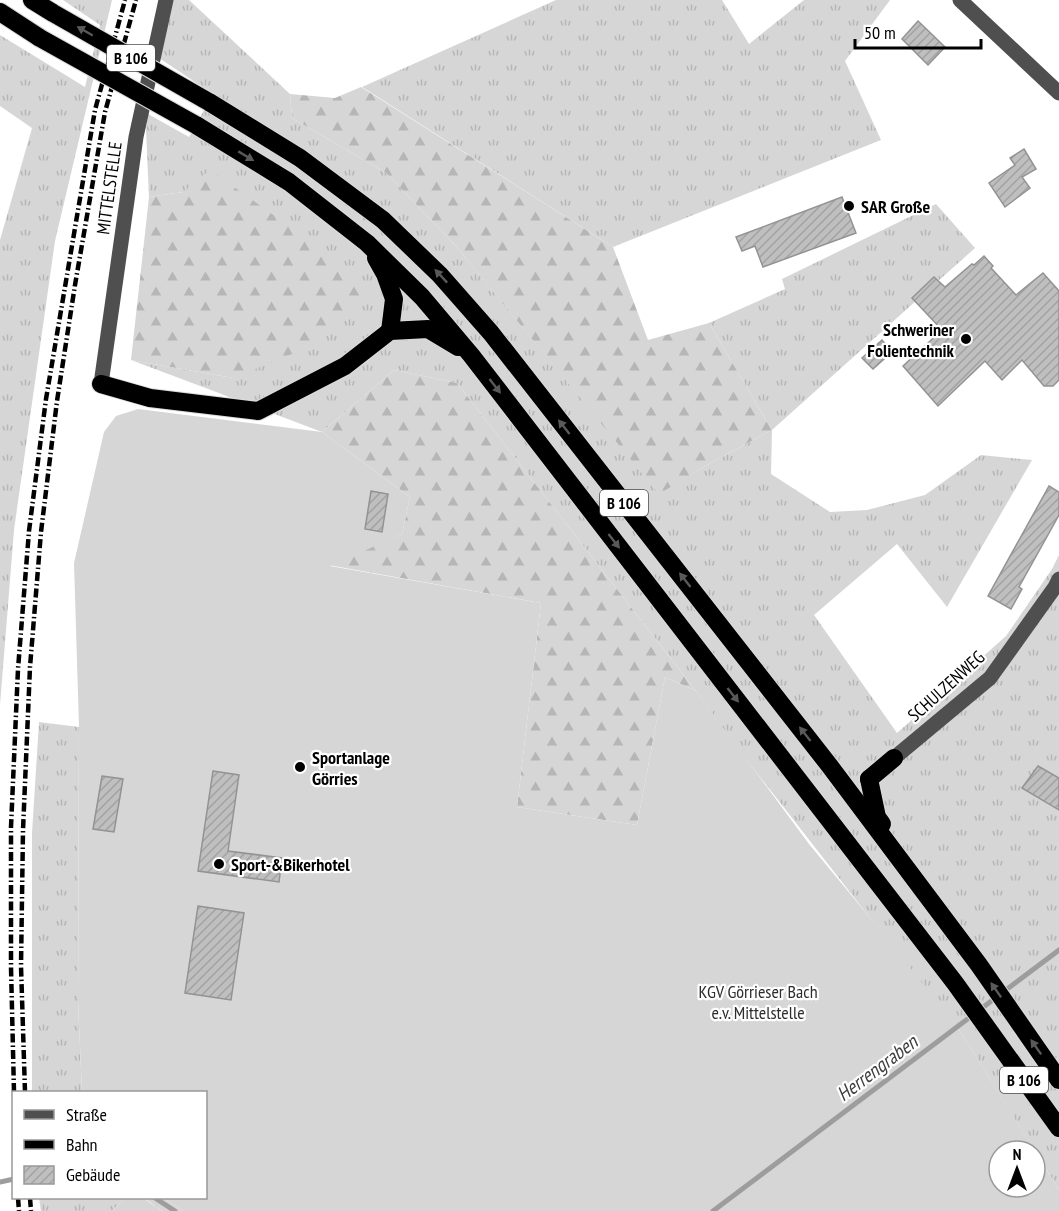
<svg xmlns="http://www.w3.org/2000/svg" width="1059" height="1211" viewBox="0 0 1059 1211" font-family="'PT Sans Narrow',sans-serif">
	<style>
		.grass { fill: url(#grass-tufts) }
		.forest { fill: url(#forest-firs) }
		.garden { fill: #d6d6d6 }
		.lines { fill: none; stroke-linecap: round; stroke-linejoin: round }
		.stream { stroke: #9d9d9d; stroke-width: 5 }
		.building { fill: url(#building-hatch); stroke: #939393; stroke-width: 1.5 }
		.highway-casing { stroke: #dbdbdb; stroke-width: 20 }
		.minor { stroke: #4f4f4f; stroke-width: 15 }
		.highway { stroke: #000; stroke-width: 18 }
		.rail { stroke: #000; stroke-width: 4.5; stroke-dasharray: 9 3 1.5 3; stroke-linecap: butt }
		.highway-bridge-casing { stroke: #dbdbdb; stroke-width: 20; stroke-linecap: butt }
		.highway-bridge { stroke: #000; stroke-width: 18 }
		.oneway { fill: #595959 }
		.poi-dot { fill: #000; stroke: #fff; stroke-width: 2 }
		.labels { text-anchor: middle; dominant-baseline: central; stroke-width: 4.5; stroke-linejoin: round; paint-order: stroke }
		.shield { fill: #fff; stroke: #4c4c4c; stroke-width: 1.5 }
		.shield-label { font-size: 16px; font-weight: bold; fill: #000 }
		.street-label { font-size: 18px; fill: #000; stroke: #fff }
		.poi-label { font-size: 18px; font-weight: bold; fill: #000; stroke: #fff; text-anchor: start }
		.park-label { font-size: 18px; fill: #2d2d2d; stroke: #fff }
		.water-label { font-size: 20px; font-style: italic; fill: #3e3e3e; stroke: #fff }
	</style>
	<defs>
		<pattern id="grass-tufts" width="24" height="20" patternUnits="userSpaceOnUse" patternTransform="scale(1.5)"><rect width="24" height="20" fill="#d6d6d6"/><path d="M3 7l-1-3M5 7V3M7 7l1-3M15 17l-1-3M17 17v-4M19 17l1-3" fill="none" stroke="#b6b6b6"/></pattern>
		<pattern id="forest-firs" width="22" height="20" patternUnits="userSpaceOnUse" patternTransform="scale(1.5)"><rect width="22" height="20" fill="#d6d6d6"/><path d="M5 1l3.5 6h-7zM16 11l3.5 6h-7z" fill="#b6b6b6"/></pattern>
		<pattern id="building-hatch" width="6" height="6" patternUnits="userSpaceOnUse" patternTransform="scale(1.5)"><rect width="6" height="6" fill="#bfbfbf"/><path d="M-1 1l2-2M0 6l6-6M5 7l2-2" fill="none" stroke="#a2a2a2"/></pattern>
	</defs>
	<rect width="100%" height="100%" fill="#fff"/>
	<!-- grass -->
	<g class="grass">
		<polygon points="63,0 112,0 55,241 14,530 0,705 0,240 32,128 0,106 0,35 85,87 100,25"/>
		<polygon points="164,0 189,0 290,94 292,118 386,173 455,245 659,493 700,469 772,430 709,323 785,289 782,279 936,204 975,248 772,430 771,474 830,512 867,510 925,495 981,455 1032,460 947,607 897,544 814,615 897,733 1006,636 1052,569 1059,555 1059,1190 958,1028 938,1005 735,745 696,691 457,383 394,370 322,432 131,360 233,378 183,192 149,197 146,130 148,114 189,137 213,94 156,56"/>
		<polygon points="556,0 722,0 749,44 804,0 890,0 845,61 881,140 613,247 362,87"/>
		<polygon points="39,722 79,727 78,1001 82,1092 32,1092 32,833"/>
		<polygon points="39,1198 125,1198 112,1211 41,1211"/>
		<polygon points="144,1198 164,1198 183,1211 162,1211"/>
	</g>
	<!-- forest -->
	<g class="forest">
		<polygon points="361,87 613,247 648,340 709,323 772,430 700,469 659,494 455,245 386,173 292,118 290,94 335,98"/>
		<polygon points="210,170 344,265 365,293 321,342 233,378 131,360 149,197 183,192"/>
		<polygon points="394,370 457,383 696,691 665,677 637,825 517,807 541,603 328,565 402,534 410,497 322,432"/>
	</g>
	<!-- garden -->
	<g class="garden">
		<polygon points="138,409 322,432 410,497 402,534 330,566 541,603 517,807 637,825 665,677 696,691 809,844 876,925 958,1028 1035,1151 999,1151 999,1187 1035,1187 1035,1152 1059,1190 1059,1211 183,1211 164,1198 206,1198 206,1092 82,1092 78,1001 79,727 74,563 104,432 116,416"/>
		<polygon points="125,1198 143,1198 162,1211 112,1211"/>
	</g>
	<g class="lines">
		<!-- stream -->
		<g class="stream">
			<polyline points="0,1182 14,1179"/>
			<polyline points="155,1198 175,1211"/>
			<polyline points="713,1211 1059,950"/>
		</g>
	</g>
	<!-- building -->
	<g class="building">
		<polygon points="918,21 945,47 928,65 902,39"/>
		<polygon points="1024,149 1036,169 1022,177 1030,188 1005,207 989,183 1015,165 1010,158"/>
		<polygon points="842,197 856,233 763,267 755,246 742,251 736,237"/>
		<polygon points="984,256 993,266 991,268 1016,295 1043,273 1059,291 1059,380 1053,386 1044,386 1022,360 1002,380 985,361 938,406 903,366 942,330 912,298 934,277 945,287 972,264 974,265"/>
		<polygon points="882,340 892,352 873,369 862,358"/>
		<polygon points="1049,486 1059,492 1059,515 1019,587 1022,589 1011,609 988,596"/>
		<polygon points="371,491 388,494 382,532 365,529"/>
		<polygon points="1038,766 1059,778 1059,810 1022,788"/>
		<polygon points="213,771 239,775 228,851 282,858 279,882 198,871"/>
		<polygon points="102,776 123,779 114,832 93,829"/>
		<polygon points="198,906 244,913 231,1000 185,993"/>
	</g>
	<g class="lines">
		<defs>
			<g id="highway">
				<polyline points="32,0 53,13"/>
				<polyline points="0,12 40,38"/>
				<polyline points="209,102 300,158 383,220 440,275 491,333 829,765 979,965 1059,1080"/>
				<polyline points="196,125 289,182 367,243 422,297 471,355 955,983 1059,1128"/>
				<polyline points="376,258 385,274 394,299 390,331"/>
				<polyline points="101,384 150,398 258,411 345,366 390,331 428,329 458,347"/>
				<polyline points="869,779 877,817 882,824"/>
				<polyline points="869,779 894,758"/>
			</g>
		</defs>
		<!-- highway casing -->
		<use href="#highway" class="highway-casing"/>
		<!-- minor -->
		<g class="minor">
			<polyline points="960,0 1059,93"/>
			<polyline points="101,384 136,137 166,0"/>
			<polyline points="894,758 990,678 1055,587 1059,579"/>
		</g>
		<!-- highway -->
		<use href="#highway" class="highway"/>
		<!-- rail -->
		<g class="rail">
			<polyline points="14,1092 11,967 11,827 18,669 29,531 46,399 95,110 125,0"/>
			<polyline points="25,1092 21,966 23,830 30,667 41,532 57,401 75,285 105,112 136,0"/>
			<polyline points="18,1198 19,1211"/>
			<polyline points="30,1198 31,1211"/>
		</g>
		<defs>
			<g id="highway-bridge">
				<polyline points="53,13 209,102"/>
				<polyline points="40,38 196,125"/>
			</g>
		</defs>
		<!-- highway-bridge casing -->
		<use href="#highway-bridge" class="highway-bridge-casing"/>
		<!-- highway-bridge -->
		<use href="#highway-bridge" class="highway-bridge"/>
	</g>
	<!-- one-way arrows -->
	<defs><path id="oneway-solid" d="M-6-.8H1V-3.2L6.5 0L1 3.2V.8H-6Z" transform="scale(1.5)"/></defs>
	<g class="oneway">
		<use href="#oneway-solid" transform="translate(85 31) rotate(-150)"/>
		<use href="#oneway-solid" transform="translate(246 156) rotate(31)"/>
		<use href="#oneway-solid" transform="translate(441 276) rotate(-133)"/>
		<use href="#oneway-solid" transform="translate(495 386) rotate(52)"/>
		<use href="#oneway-solid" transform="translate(564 427) rotate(-128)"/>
		<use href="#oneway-solid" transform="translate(614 541) rotate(52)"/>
		<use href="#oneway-solid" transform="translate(685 580) rotate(-128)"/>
		<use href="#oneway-solid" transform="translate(733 695) rotate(52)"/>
		<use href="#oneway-solid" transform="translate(805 734) rotate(-128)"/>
		<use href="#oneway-solid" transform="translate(996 990) rotate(-125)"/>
		<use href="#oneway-solid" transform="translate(1036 1047) rotate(-125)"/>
	</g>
	<!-- markers -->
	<g class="poi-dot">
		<circle cx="849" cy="206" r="6"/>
		<circle cx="966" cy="339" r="6"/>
		<circle cx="300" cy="767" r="6"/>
		<circle cx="219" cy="864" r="6"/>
	</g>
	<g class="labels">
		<!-- shield labels -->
		<g class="shield">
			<rect x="107" y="45" width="48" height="26" rx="4.5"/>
			<rect x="600" y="490" width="48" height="26" rx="4.5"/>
			<rect x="1000" y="1067" width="48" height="26" rx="4.5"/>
		</g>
		<g class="shield-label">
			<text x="131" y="58">B 106</text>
			<text x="624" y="503">B 106</text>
			<text x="1024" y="1080">B 106</text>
		</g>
		<!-- street labels -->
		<g class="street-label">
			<text transform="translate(109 188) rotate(-82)">MITTELSTELLE</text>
			<text transform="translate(946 686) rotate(-42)">SCHULZENWEG</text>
		</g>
		<!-- poi labels -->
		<g class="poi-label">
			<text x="861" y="206">SAR Große</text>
			<text x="954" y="329" text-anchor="end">Schweriner<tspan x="954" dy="21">Folientechnik</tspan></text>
			<text x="312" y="757">Sportanlage<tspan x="312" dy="21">Görries</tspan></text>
			<text x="231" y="864">Sport-&amp;Bikerhotel</text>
		</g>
		<!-- park labels -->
		<g class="park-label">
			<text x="758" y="991">KGV Görrieser Bach<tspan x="758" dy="21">e.v. Mittelstelle</tspan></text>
		</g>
		<!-- water labels -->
		<g class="water-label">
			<text transform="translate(877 1068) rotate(-37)">Herrengraben</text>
		</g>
	</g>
	<!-- legend -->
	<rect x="12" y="1091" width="195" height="108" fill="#ffffff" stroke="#999999" stroke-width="1.5"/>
	<rect x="24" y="1110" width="30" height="9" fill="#4f4f4f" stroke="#999999" stroke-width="1.5"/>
	<text x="66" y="1121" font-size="18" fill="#000000">Straße</text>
	<rect x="24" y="1140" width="30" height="9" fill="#000000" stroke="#999999" stroke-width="1.5"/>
	<text x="66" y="1151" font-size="18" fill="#000000">Bahn</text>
	<rect x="24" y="1166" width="30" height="18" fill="url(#building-hatch)" stroke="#999999" stroke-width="1.5"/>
	<text x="66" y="1181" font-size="18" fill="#000000">Gebäude</text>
	<!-- north arrow -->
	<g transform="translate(1017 1169)"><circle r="28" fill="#ffffff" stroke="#999999" stroke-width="1.5"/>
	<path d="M0-4.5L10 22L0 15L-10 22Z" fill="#000000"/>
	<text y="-9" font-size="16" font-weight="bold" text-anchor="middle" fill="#000000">N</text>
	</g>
	<!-- scale -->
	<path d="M855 39v9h126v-9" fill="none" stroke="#000000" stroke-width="3"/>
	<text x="864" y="39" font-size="18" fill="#000000" stroke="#ffffff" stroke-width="4.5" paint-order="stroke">50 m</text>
</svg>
